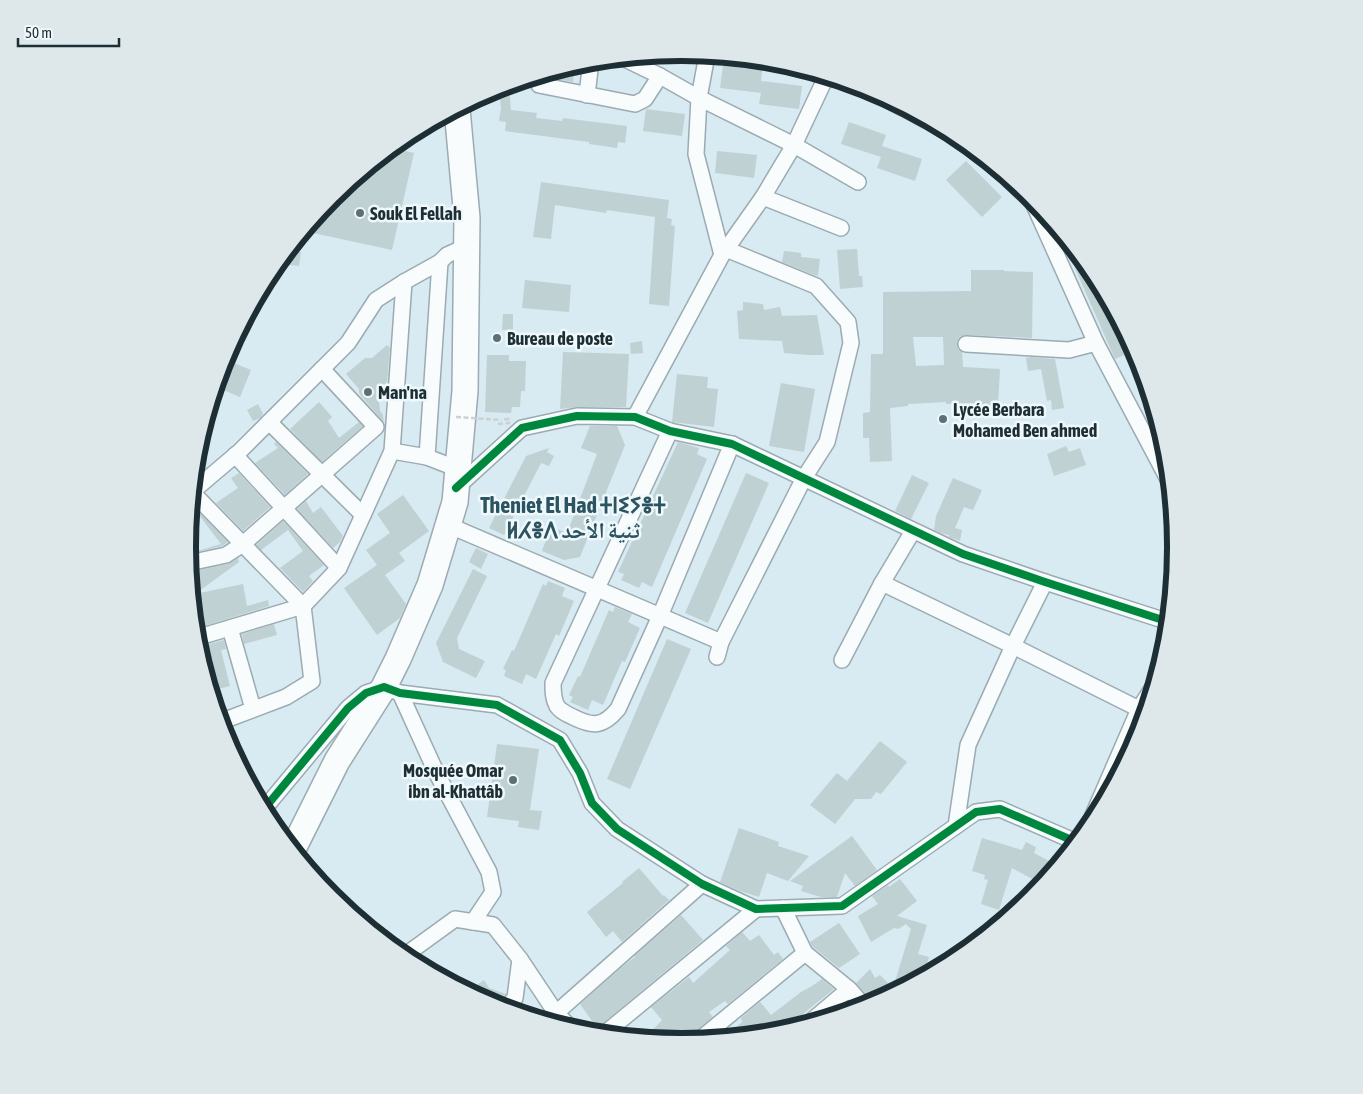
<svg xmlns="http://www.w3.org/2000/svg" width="1363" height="1094" viewBox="0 0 1363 1094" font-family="'Asap Condensed','Noto Naskh Arabic','Noto Sans Tifinagh',sans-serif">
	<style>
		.building { fill: #c0d1d4; fill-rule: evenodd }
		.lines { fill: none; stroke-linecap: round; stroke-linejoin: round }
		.minor-casing { stroke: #9babb1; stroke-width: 18 }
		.primary-casing { stroke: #9babb1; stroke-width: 28 }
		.path { stroke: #ccd1d3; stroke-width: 2.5; stroke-dasharray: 5 2.5; stroke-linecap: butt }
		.minor { stroke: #f9fcfd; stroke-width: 15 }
		.primary { stroke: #f9fcfd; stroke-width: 25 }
		.path-bridge { stroke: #ccd1d3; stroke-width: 2.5; stroke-dasharray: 5 2.5; stroke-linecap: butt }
		.cycleway-casing { stroke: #eff8fb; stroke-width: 11 }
		.cycleway { stroke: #00873e; stroke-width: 8 }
		.poi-dot { fill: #5e7076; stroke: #eff8fb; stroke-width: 2 }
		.labels { text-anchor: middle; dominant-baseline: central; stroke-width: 5; stroke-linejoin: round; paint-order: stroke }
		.poi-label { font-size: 18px; font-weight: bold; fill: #1d2e34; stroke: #eff8fb; text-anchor: start }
		.district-label { font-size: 22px; font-weight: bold; fill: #2b5360; stroke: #eff8fb }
		.rim { fill: none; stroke: #1d2e34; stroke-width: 6 }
	</style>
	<rect width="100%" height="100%" fill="#d8eaf2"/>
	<!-- building -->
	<g class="building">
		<polygon points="575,65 573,82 539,76"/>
		<polygon points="723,65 762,71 761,81 802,86 799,109 759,104 761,93 720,88"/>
		<polygon points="509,85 511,110 537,113 536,118 562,121 563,118 627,126 625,143 618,142 617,148 589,144 589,142 505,131 506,122 499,121 501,108 499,88"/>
		<polygon points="646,109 685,114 682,136 643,131"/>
		<polygon points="849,122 886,135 882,146 922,159 915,181 877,168 881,157 841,144"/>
		<polygon points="392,148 414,153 392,250 304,231 332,197"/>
		<polygon points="717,151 757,155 754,178 715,173"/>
		<polygon points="966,161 1002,197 982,217 946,180"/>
		<polygon points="541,182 669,200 667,218 672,219 671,225 675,226 669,306 649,304 655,217 607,210 606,213 555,205 551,239 533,237"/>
		<polygon points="857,249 859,276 862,276 863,287 840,289 837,250"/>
		<polygon points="290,251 301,252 299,266 289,265"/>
		<polygon points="784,251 801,253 801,257 820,259 818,276 814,275 782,262"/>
		<polygon points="1084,262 1093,273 1111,307 1131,352 1115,359 1074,266"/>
		<path d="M971,270H1004V271L1033,272L1032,338L967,335L961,336L958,339L957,343L958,349L962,352L963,367L1000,369L998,407L979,406V403L946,404V402L908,404V406L890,408L892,461L870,462L869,438H863V413L870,412L871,354H883V292L971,291ZM913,337H943L944,365L916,366Z"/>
		<polygon points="525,280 571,285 569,312 522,308"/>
		<polygon points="743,302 763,304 764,310 780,307 782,316 817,315 824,355 808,355 784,353 782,341 739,339 737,311 743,310"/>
		<polygon points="503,314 513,314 513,330 502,330"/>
		<polygon points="642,341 643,353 631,354 630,343"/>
		<polygon points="387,345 390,348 387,382 378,391 380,411 383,415 384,422 368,404 359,393 359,389 346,374 365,358 372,358"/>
		<polygon points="563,352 629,354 626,407 577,407 560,409"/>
		<polygon points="487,355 509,355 509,361 526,361 525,391 521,391 520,407 512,407 511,413 485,412"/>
		<polygon points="1031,357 1055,359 1064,408 1052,410 1051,400 1047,401 1041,369 1028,371 1026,358"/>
		<polygon points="224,359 251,370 240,397 216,387"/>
		<polygon points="677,374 708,377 707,388 718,389 714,427 672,422"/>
		<polygon points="781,383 815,389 804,452 769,446"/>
		<polygon points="319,402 332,417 328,421 339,438 359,422 363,426 322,462 290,429"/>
		<polygon points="258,404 263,414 260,418 253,421 247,410"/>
		<polygon points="590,426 617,426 625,445 580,557 564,560 542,551 551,527 567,533 597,454 581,448"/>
		<polygon points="276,442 308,474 285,495 255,463 278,448 274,444"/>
		<polygon points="678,442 699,448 697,454 707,459 652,587 642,582 639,588 621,580 624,574 618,572"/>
		<polygon points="1066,446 1069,452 1080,448 1086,465 1054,476 1047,454"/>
		<polygon points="549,448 547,452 554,456 549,466 541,463 504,535 489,528 526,456"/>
		<polygon points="239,473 270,507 243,531 216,503 238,488 231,478"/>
		<polygon points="746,473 769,483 708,623 685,613"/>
		<polygon points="912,475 929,483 911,519 895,511"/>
		<polygon points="953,478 982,490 973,510 964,507 955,528 962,530 960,541 949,537 949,535 940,533 934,530 936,516"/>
		<polygon points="403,495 429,531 399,553 405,561 385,575 406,604 400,618 377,635 344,588 377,565 366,550 390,533 377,514"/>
		<polygon points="306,501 313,513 321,507 343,536 340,542 333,548 297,509"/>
		<polygon points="201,514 228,542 222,546 188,554 221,544 199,515"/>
		<polygon points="283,521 324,565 309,576 313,581 303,592 280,568 303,551 288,530 261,550 256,545"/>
		<polygon points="476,548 488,554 481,569 469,562"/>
		<polygon points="238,558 239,562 195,594 243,584 247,606 268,600 269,606 195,629 190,572 228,564"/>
		<polygon points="473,569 487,576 457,638 459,649 485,661 476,678 443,662 436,643"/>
		<polygon points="548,581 565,588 562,596 574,601 559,636 556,634 536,679 526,674 522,684 504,676 506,670 503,669 512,650 514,651 543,584 546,586"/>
		<polygon points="615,607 632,614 628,622 640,628 625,662 622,661 603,705 592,700 588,710 570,702 573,697 569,695 578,676 580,677 609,610 613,612"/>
		<polygon points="274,624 277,635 244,644 242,634"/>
		<polygon points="667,639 691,649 630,789 607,779"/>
		<polygon points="224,640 226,649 221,650 230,686 211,691 198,647"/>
		<polygon points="880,741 907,762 881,794 876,792 871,799 855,799 835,824 810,805 837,773 847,781"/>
		<polygon points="497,744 539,749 530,810 542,811 539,830 518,827 519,821 487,817"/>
		<polygon points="739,828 779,842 778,846 809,856 788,881 767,873 759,897 740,891 720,882"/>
		<polygon points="852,836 877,870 855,886 845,873 837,897 821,897 801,891 803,886 790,881"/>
		<polygon points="982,838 1022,850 1026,842 1036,847 1034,853 1049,861 1038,882 1012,868 999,910 981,904 988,880 984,879 985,875 972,871"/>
		<polygon points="639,868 663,896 664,895 669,900 622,942 613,931 606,937 587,912 623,883 622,882"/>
		<polygon points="900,879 917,901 897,916 927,925 918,954 929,957 923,976 873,1003 856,983 870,969 875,978 880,975 893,988 911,929 906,924 898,929 894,928 871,942 858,916 878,904 872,896 888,885 889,887"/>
		<polygon points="681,915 703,940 597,1028 580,1004 623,966 635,957 634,956"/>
		<polygon points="839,923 860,954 839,968 813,947 810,942"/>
		<polygon points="742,932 750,941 759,935 774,955 778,952 783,959 728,1004 725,1001 709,1012 713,1017 693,1033 690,1036 690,1041 681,1041 645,1038 662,1020 651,1007 689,977 693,983 730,950 726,946"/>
		<polygon points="822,979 834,989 783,1030 778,1032 716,1038 723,1032 726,1037 742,1022 741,1018 760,1002 771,1015 801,992 812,986"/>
		<polygon points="484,980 489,988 506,994 497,1005 469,991"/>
	</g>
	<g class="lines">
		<defs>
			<g id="minor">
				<polyline points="707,55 699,98 696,154 722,255"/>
				<polyline points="623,58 660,76 699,98 794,145 858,182"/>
				<polyline points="539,85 635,104 645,99 660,76"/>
				<polyline points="868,89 948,132"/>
				<polyline points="587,95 591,61"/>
				<polyline points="1030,196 1096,343 1170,483"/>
				<polyline points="763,197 841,228"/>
				<polyline points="440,262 427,457 458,469"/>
				<polyline points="966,344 1069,350 1096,343"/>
				<polyline points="635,417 722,255 763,197 794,145 826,77"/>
				<polyline points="269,422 363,515"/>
				<path d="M670,431L553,683C553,691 553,699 557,706C561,712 567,714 573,717C593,727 603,727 618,709L660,616L732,444"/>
				<polyline points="392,451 427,457"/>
				<polyline points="235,455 339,568"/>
				<polyline points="456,488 522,428 577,416 635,417 670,431 732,444 963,554 1045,582 1169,622"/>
				<polyline points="193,491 239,452 348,343 376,300 404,282"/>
				<polyline points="192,492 303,606 312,681 286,697 220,722"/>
				<polyline points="448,525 721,642"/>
				<polyline points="189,563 226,555 243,544 376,427 322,369"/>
				<polyline points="882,583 1013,646 1139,709 1087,829"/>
				<polyline points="230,628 253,709"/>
				<polyline points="196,638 303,606 339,568 392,451 404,282 440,262 447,255 467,246"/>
				<polyline points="717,657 721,642 804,478 827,442 851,343 848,322 816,286 726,249"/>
				<polyline points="842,660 882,583 913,531"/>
				<polyline points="400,693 436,772 489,872 493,892 473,922"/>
				<polyline points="1139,709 1153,687"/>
				<polyline points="264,809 348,708 366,693 384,687 400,693 497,705 560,740 580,773 592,803 617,829 702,884 756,909 842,906 976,812 1000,809 1076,842"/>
				<polyline points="956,826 968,745 1013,646 1045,582"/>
				<polyline points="783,908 805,953 849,989 864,1006"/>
				<polyline points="404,956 455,919 493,925 520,959 515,998 506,1008"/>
				<polyline points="520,959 556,1013 571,1028"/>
				<polyline points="556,1013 702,884"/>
				<polyline points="809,1023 849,989"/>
				<polyline points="604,1034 756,909"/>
				<polyline points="699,1040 805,953"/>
			</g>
			<polyline id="primary" points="293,849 337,761 384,687 398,659 430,585 455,502 465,391 467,218 457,109"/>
		</defs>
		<!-- minor casing -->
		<use href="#minor" class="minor-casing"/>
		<!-- primary casing -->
		<use href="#primary" class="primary-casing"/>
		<!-- path -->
		<polyline class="path" points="498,424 509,423 509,419 501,420"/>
		<!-- minor -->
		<use href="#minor" class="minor"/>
		<!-- primary -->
		<use href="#primary" class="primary"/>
		<!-- path-bridge -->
		<polyline class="path-bridge" points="456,417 501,420"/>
		<defs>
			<g id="cycleway">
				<polyline points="456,488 522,428 577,416 635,417 670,431 732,444 963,554 1045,582 1169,622"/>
				<polyline points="264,809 348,708 366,693 384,687 400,693 497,705 560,740 580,773 592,803 617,829 702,884 756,909 842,906 976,812 1000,809 1076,842"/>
			</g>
		</defs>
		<!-- cycleway casing -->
		<use href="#cycleway" class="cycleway-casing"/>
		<!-- cycleway -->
		<use href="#cycleway" class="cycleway"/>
	</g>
	<!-- markers -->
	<g class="poi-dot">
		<circle cx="360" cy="213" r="5"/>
		<circle cx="497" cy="338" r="5"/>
		<circle cx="368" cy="392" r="5"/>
		<circle cx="943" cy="419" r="5"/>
		<circle cx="513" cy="780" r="5"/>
	</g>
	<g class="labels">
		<!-- poi labels -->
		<g class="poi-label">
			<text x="370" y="213">Souk El Fellah</text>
			<text x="507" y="338">Bureau de poste</text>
			<text x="378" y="392">Man'na</text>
			<text x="953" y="409">Lycée Berbara<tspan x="953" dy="21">Mohamed Ben ahmed</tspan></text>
			<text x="503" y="770" text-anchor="end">Mosquée Omar<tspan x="503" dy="21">ibn al-Khattâb</tspan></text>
		</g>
		<!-- district labels -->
		<g class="district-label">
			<text x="573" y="505">Theniet El Had ⵜⵏⵉⵢⴻⵜ<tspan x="573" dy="25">ⵍⵃⴻⴷ ثنية الأحد</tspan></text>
		</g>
	</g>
	<!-- crop -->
	<path d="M0 0H1363V1094H0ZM681 61H682A485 485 0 0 1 1167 546V548A485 485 0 0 1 682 1033H681A485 485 0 0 1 196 548V546A485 485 0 0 1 681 61Z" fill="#dee8eb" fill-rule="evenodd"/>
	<path class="rim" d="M681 61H682A485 485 0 0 1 1167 546V548A485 485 0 0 1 682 1033H681A485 485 0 0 1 196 548V546A485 485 0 0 1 681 61Z"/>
	<!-- scale -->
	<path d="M18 38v8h101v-8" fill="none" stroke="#1d2e34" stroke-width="2.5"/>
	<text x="25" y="38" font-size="15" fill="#1d2e34" stroke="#eff8fb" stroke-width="4" paint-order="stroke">50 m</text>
</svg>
